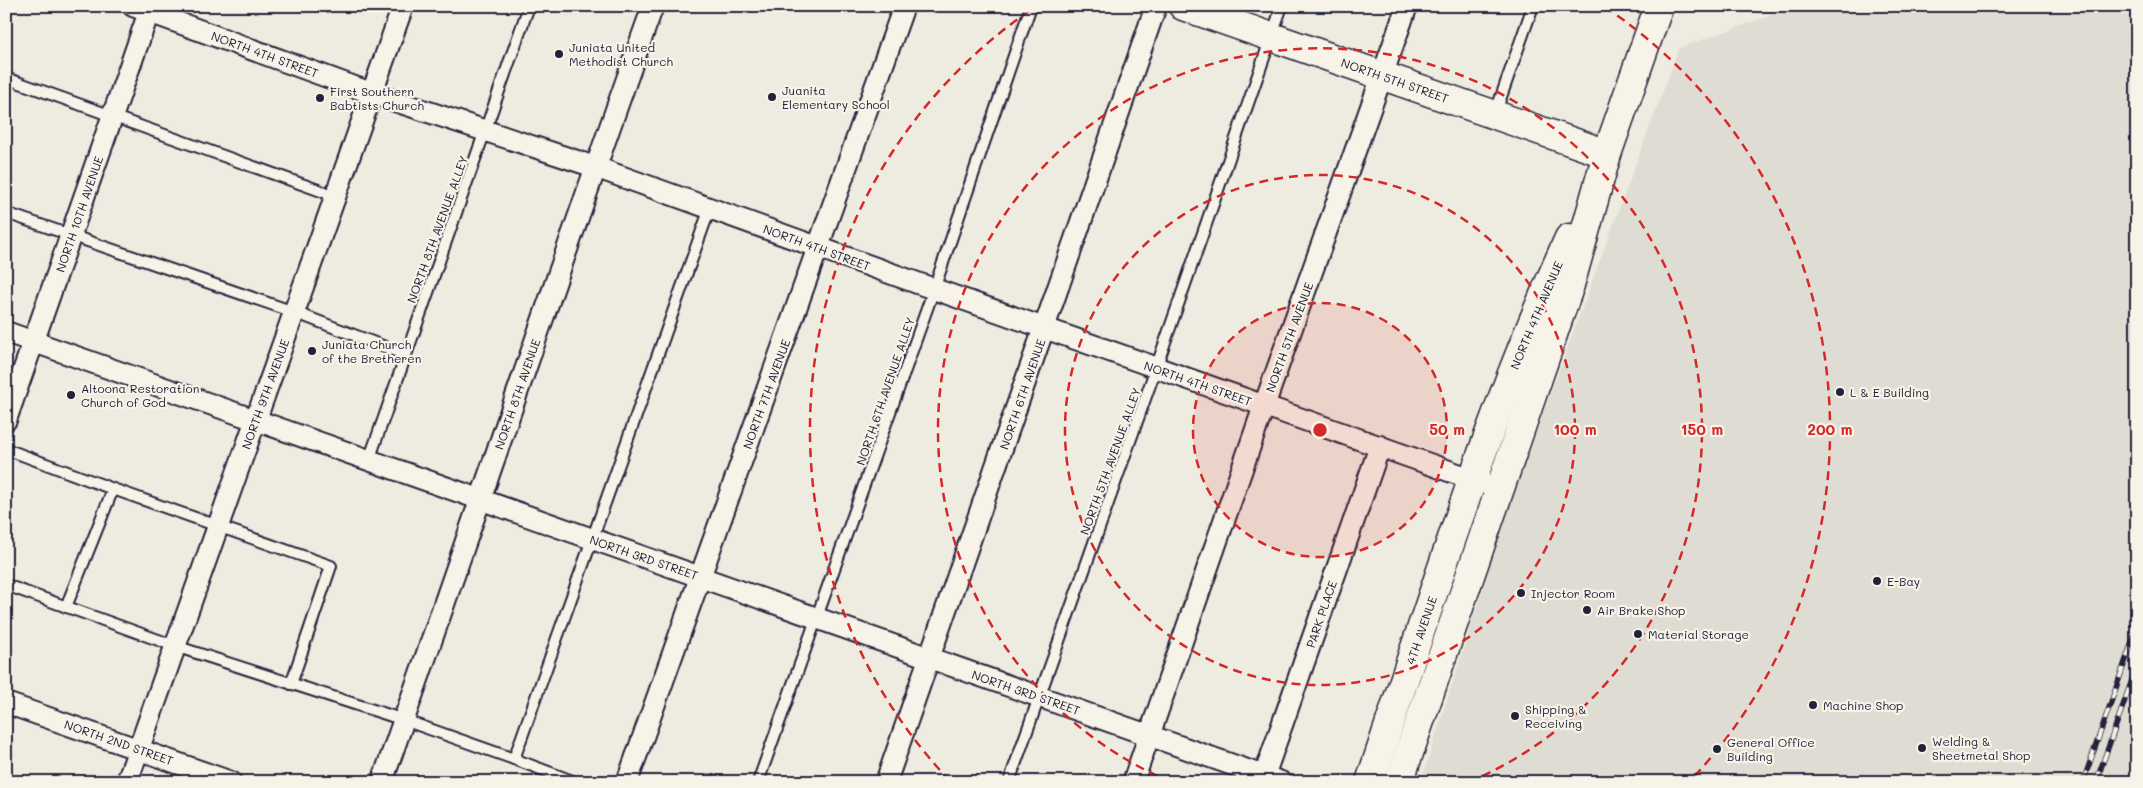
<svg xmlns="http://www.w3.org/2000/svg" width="2143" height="788" viewBox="0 0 2143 788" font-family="Mali,sans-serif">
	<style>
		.built { fill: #dfdcd4 }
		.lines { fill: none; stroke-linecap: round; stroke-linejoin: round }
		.lane-casing { stroke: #22223b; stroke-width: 14 }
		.street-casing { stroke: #22223b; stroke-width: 24 }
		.secondary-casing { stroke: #22223b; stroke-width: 31 }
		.primary-casing { stroke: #22223b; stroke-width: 31 }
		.lane { stroke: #f7f3e8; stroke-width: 10 }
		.street { stroke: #f7f3e8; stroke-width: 20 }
		.secondary { stroke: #f7f3e8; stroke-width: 28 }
		.primary { stroke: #f7f3e8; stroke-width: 28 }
		.rail-casing { stroke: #22223b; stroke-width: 5.5 }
		.rail { stroke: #f7f3e8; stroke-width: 4; stroke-dasharray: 11; stroke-linecap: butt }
		.ring { fill: none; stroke: #d62828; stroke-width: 2.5; stroke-dasharray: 9 6 }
		.poi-dot { fill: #22223b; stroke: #f7f3e8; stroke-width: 2 }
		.labels { text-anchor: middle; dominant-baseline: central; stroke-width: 4.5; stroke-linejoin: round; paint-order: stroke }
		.poi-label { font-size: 12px; fill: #22223b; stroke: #f7f3e8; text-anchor: start }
		.street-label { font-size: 12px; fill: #22223b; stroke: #f7f3e8 }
		.centre { fill: #d62828; stroke: #f7f3e8; stroke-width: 2.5 }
		.ring-label { font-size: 15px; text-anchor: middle; font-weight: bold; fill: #d62828; stroke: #f7f3e8; stroke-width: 4.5; stroke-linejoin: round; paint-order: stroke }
	</style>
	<rect width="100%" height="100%" fill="#eeebe1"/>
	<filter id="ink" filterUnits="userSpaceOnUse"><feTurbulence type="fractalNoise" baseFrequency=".02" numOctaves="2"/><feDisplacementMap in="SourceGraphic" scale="10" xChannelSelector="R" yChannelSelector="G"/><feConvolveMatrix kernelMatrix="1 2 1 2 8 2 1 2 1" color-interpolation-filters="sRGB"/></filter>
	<g filter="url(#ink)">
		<!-- built -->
		<polygon class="built" points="1797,6 2137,6 2137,782 1421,782 1512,497 1679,48"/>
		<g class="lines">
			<defs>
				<g id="lane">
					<polyline points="6,78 335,196"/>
					<polyline points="1495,114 1533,6"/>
					<polyline points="6,213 294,312 406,355"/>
					<polyline points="6,449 113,489"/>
					<polyline points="369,460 529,6"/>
					<polyline points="6,585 175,646 404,720 514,759 710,208"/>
					<polyline points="66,607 113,489 331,566 291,684"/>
					<polyline points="514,759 575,782"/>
					<polyline points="758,782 934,289 1031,6"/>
					<polyline points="1009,782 1156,368 1282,6"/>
				</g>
				<g id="street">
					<polyline points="133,6 371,93 595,167 934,289 1500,489"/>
					<polyline points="6,332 1281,782"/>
					<polyline points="6,420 151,6"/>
					<polyline points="6,703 231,782"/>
					<polyline points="127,782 403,6"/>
					<path d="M382,782C473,524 560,264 653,6"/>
					<polyline points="627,782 904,6"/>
					<polyline points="886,782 1156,6"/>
					<polyline points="1133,782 1264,406 1407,6"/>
					<polyline points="1262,782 1380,446"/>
				</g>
				<polyline id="secondary" points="1183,6 1607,154"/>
				<g id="primary">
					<path d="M1370,782C1432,599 1489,413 1569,238"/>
					<polyline points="1399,782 1570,285 1607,154 1659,6"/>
				</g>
			</defs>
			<!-- lane casing -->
			<use href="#lane" class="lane-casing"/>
			<!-- street casing -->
			<use href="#street" class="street-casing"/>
			<!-- secondary casing -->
			<use href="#secondary" class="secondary-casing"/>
			<!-- primary casing -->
			<use href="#primary" class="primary-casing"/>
			<!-- lane -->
			<use href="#lane" class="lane"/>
			<!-- street -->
			<use href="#street" class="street"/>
			<!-- secondary -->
			<use href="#secondary" class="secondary"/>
			<!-- primary -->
			<use href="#primary" class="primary"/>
			<defs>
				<g id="rail">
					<polyline points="2083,782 2137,628"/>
					<polyline points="2096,782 2137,666"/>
				</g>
			</defs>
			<!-- rail casing -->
			<use href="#rail" class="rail-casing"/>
			<!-- rail -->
			<use href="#rail" class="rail"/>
		</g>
	</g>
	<!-- distance rings -->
	<circle cx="1320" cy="430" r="127" fill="#d62828" fill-opacity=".12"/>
	<g class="ring">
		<circle cx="1320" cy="430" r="127"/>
		<circle cx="1320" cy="430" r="255"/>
		<path d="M1171 782A382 382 0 1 1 1469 782"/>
		<path d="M950 781A510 510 0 0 1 1035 7M1605 7A510 510 0 0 1 1690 781"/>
	</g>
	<!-- markers -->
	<g class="poi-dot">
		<circle cx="559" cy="54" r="5"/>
		<circle cx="772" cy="97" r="5"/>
		<circle cx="320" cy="98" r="5"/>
		<circle cx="312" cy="351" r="5"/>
		<circle cx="1840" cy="392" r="5"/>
		<circle cx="71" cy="395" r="5"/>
		<circle cx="1877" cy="581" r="5"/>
		<circle cx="1521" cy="593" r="5"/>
		<circle cx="1587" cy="610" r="5"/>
		<circle cx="1638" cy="634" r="5"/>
		<circle cx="1813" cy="705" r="5"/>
		<circle cx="1515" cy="716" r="5"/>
		<circle cx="1922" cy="748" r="5"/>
		<circle cx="1717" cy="749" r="5"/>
	</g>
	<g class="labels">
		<!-- poi labels -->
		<g class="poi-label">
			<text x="569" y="47">Juniata United<tspan x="569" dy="14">Methodist Church</tspan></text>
			<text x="782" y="90">Juanita<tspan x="782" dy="14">Elementary School</tspan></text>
			<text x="330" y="91">First Southern<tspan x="330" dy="14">Babtists Church</tspan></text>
			<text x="322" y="344">Juniata Church<tspan x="322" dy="14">of the Bretheren</tspan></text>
			<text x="81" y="388">Altoona Restoration<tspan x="81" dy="14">Church of God</tspan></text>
			<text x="1850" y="392">L &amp; E Building</text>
			<text x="1887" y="581">E-Bay</text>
			<text x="1531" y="593">Injector Room</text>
			<text x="1597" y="610">Air Brake Shop</text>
			<text x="1648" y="634">Material Storage</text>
			<text x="1823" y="705">Machine Shop</text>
			<text x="1525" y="709">Shipping &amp;<tspan x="1525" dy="14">Receiving</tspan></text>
			<text x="1932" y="741">Welding &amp;<tspan x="1932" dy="14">Sheetmetal Shop</tspan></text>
			<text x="1727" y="742">General Office<tspan x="1727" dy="14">Building</tspan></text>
		</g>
		<!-- street labels -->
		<g class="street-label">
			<text transform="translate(265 54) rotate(20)">NORTH 4TH STREET</text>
			<text transform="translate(1395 80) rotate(19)">NORTH 5TH STREET</text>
			<text transform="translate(79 214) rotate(-71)">NORTH 10TH AVENUE</text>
			<text transform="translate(437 229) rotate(-70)">NORTH 8TH AVENUE ALLEY</text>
			<text transform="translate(817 247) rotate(20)">NORTH 4TH STREET</text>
			<text transform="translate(1536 315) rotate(-67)">NORTH 4TH AVENUE</text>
			<text transform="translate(1289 337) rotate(-70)">NORTH 5TH AVENUE</text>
			<text transform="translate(1198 383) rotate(19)">NORTH 4TH STREET</text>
			<text transform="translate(885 391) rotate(-71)">NORTH 6TH AVENUE ALLEY</text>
			<text transform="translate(265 394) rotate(-70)">NORTH 9TH AVENUE</text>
			<text transform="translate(517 394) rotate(-71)">NORTH 8TH AVENUE</text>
			<text transform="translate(766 394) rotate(-70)">NORTH 7TH AVENUE</text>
			<text transform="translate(1022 394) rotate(-71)">NORTH 6TH AVENUE</text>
			<text transform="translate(1110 461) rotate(-70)">NORTH 5TH AVENUE ALLEY</text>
			<text transform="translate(644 557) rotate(19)">NORTH 3RD STREET</text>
			<text transform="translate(1321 614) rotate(-71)">PARK PLACE</text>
			<text transform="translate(1421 630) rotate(-71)">4TH AVENUE</text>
			<text transform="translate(1026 692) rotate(19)">NORTH 3RD STREET</text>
			<text transform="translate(119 742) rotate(19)">NORTH 2ND STREET</text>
		</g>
	</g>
	<circle cx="1320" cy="430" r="8" class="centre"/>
	<g class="ring-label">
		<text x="1447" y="435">50 m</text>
		<text x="1575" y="435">100 m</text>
		<text x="1702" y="435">150 m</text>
		<text x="1830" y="435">200 m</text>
	</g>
	<!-- margin -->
	<rect width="2143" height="788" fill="none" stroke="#f7f3e8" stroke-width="25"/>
	<rect x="12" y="12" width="2118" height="763" fill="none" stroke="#22223b" stroke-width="2" filter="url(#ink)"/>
</svg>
